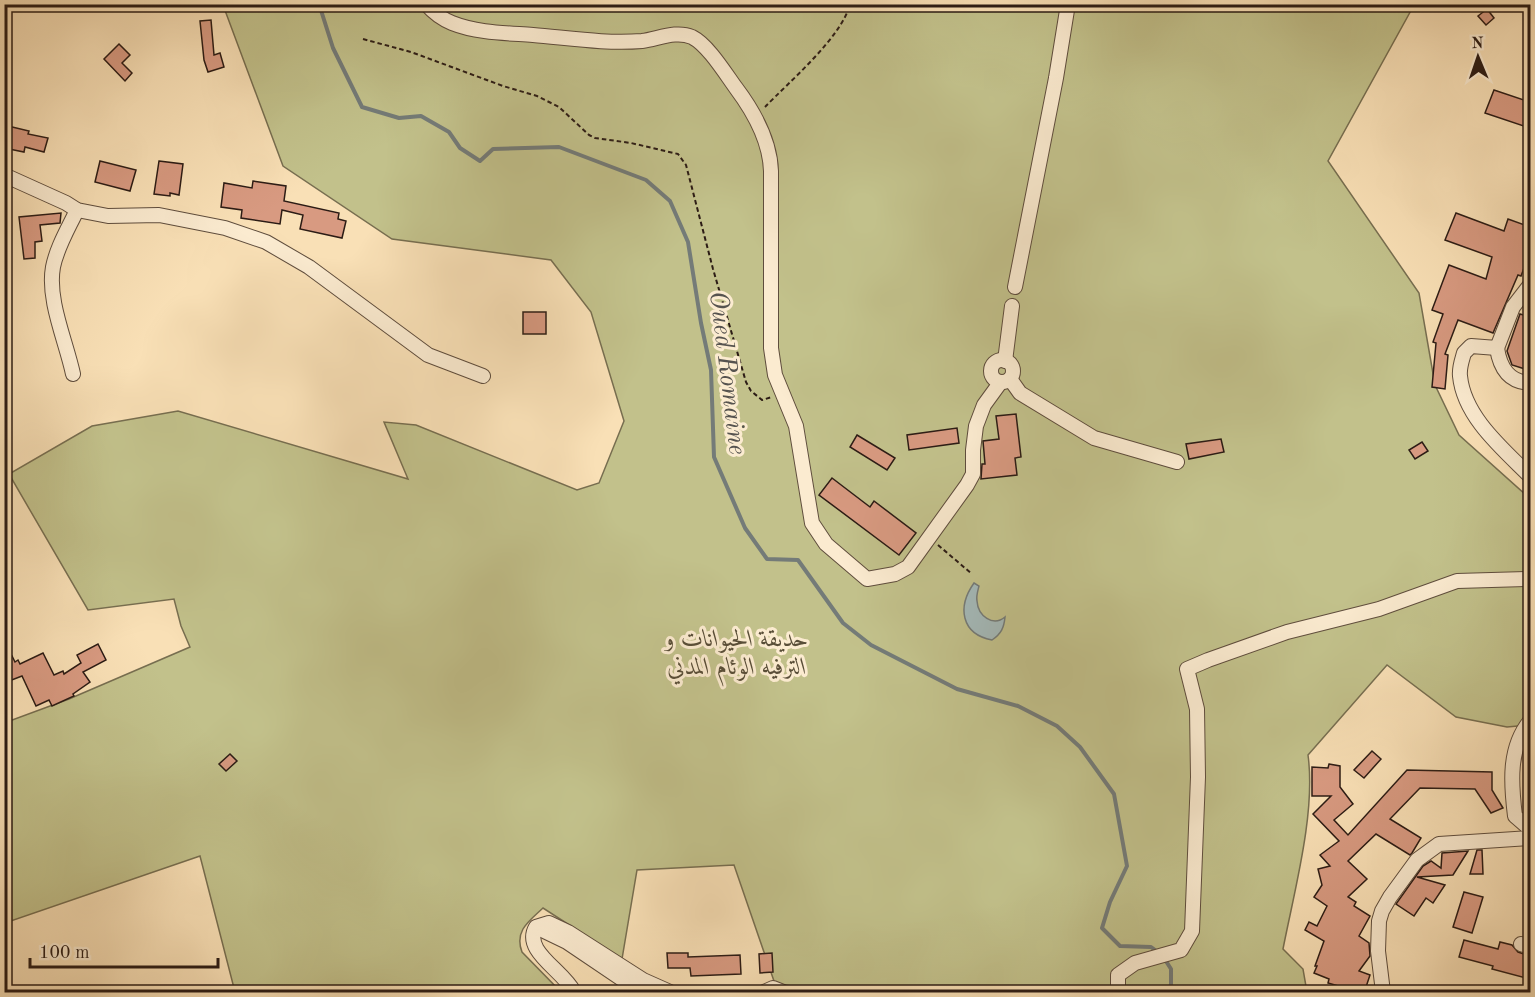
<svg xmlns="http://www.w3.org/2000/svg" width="1535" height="997" viewBox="0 0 1535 997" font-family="'Old Standard TT',Amiri,serif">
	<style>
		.green { fill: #c2c18b; stroke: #776e50; stroke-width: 1.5 }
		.water { fill: #a4baba; stroke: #747b78; stroke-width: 1.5 }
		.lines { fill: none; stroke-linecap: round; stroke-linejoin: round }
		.stream { stroke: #747b78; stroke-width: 4 }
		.building { fill: #d89a81; stroke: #2c1c15; stroke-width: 1.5 }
		.minor-casing { stroke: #5f4d3d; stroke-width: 16 }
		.path { stroke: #2c1c15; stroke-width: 2; stroke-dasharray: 4.5 3; stroke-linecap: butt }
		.minor { stroke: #fbebd0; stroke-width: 14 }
		.labels { text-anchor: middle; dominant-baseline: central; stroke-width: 6; stroke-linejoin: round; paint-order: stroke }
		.park-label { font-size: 24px; font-style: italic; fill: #594e38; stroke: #fbebd0 }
		.water-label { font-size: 26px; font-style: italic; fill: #56534f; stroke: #fbebd0 }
	</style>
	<rect width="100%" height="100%" fill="#f9e0b6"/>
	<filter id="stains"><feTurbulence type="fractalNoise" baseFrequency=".00333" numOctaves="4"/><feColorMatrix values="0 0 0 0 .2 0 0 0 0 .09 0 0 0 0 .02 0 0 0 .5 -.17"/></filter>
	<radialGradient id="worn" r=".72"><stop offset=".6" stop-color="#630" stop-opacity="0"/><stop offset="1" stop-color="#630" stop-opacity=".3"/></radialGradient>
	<!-- green -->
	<path class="green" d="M223,5H1414L1328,161L1419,293L1435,385L1459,435L1526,495L1530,496V725L1507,727L1456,717L1387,665L1308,755C1316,813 1294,892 1283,949L1303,969L1307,992H845L775,984L734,865L637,870L622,959L543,908C529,921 514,931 522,952L561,992H235L200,856L5,923L4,723L69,699L190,647L181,626L174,599L88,610L9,474L92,426L178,411L408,479L384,422L416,425L577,490L599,483L624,421L591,312L551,260L392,239L283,166Z"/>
	<!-- water -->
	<path class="water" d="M974,583L979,586C978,590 976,596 977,601C978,616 993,627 1005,617C1004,628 1001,634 992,640C961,634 957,607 974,583Z"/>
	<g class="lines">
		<!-- stream -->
		<g class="stream">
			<polyline points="319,4 333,48 362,107 399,118 421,116 449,132 460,148 480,161 493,149 559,147 646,180 670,201 688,242 701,323 711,370 714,457 745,528 767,559 798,560 843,623 871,645 957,689 1018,706 1057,726 1080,747 1114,794 1127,866 1110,902 1102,928 1120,946 1151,947 1159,953"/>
			<polyline points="1164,958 1171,969 1171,985 1165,992"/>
		</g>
	</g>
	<!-- building -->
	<g class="building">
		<polygon points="1487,9 1494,18 1486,25 1478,16"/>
		<polygon points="211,20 214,55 220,53 224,67 208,72 204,60 200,21"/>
		<polygon points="119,44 130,55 122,63 132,73 125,81 104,59"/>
		<polygon points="1494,90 1530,102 1530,128 1485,113"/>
		<polygon points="8,126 29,131 28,134 48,138 44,152 25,147 24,152 4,148"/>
		<polygon points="100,161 136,170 130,191 95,182"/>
		<polygon points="159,161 183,164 179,195 170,193 170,196 154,194"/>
		<polygon points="253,181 286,186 284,201 339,213 338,219 346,221 342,238 300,229 303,215 282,210 280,224 241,218 242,210 221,207 224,183 252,188"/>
		<polygon points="61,213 60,223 40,225 42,241 35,242 35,258 24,259 19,217"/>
		<polygon points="1456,213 1504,231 1508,219 1530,227 1530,252 1521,276 1518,275 1493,333 1458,320 1445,354 1448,355 1445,389 1432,387 1436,343 1433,342 1443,314 1432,310 1449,265 1486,279 1492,257 1445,240"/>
		<rect x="523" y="312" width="23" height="22"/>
		<polygon points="1520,314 1530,317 1530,356 1525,369 1512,365 1507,351"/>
		<polygon points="1016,414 1021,457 1015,458 1017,475 981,479 982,464 985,464 983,441 999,439 996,416"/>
		<polygon points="957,428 959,443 909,450 907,435"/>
		<polygon points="857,435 895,458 887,470 850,447"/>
		<polygon points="1221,439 1224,452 1189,459 1186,444"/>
		<polygon points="1422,442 1428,451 1415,459 1409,450"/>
		<polygon points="832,478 870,507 874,501 916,533 899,555 819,495"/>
		<polygon points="98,644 106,660 83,672 90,682 73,694 74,696 52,706 49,700 36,706 22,676 4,683 4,659 12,656 15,662 18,660 20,664 43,653 54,675 63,671 64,674 81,663 77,655"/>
		<polygon points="1372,751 1381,759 1364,778 1354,770"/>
		<polygon points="230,754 237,761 226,771 219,764"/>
		<polygon points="1329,764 1340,766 1340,787 1353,804 1334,820 1348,835 1407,770 1492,772 1492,790 1503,808 1491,813 1475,789 1420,788 1390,819 1421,838 1412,853 1410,855 1376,834 1348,861 1367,879 1348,897 1356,902 1354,906 1370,916 1359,936 1369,943 1370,956 1359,971 1370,975 1364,993 1351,993 1352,990 1328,983 1329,979 1314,973 1317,966 1315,966 1324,941 1305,930 1309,922 1317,926 1327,906 1314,897 1322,885 1318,869 1330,866 1320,855 1339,841 1313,814 1331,796 1312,796 1312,767 1328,768"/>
		<polygon points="1477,850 1482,850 1483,874 1470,874"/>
		<polygon points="1468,851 1453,875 1417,877 1445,885 1433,903 1426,898 1414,916 1396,904 1423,866 1431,861 1441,868 1442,853"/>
		<polygon points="1464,892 1483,897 1472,933 1453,927"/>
		<polygon points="1464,940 1498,949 1500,942 1512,945 1518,952 1530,956 1530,979 1492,969 1493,966 1459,957"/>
		<polygon points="667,953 688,953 688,957 740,955 741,974 691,976 690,968 668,968"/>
		<polygon points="772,953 773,972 760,973 759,954"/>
	</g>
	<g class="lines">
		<defs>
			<g id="minor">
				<path d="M426,4C433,12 442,19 452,23C477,33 506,33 533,35C569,38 606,44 642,41C658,39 676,30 692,37C708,45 725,73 736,88C754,112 770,140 771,171V348L775,375L796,426L812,523L826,544L867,579L895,574L908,567L967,485L973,474V450L976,426L984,405L1000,383"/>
				<polyline points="4,175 66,203 77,210 108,216 159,215 225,228 266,242 309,267 428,355 483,376"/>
				<path d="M1530,285L1513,307L1497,348L1471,346L1464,353C1462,360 1459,368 1460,376C1464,417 1503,449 1530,476"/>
				<polyline points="1015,287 1056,78 1068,4"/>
				<path d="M1497,348C1500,368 1509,382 1530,383"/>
				<circle cx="1002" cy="371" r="11"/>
				<polyline points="1005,361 1012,306"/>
				<path d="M73,374C66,341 47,300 53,267C57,247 68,229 77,210"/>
				<polyline points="1010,379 1020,393 1094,438 1177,462"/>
				<path d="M1530,721C1508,748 1511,784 1515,816L1530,829"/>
				<polyline points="538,928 567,942 641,992"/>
				<polyline points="1521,944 1530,947"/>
				<path d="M574,992C563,970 522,951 536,927L549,923L568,932L643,980L670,992"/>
				<polyline points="764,992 773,988 783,992"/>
				<polyline points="1118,992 1118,975 1135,963 1181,950 1192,931 1198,777 1197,709 1187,669 1208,660 1287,632 1379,609 1457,581 1530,579"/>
				<polyline points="1383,992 1378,951 1379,921 1382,911 1390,897 1417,860 1439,844 1530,838"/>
			</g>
		</defs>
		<!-- minor casing -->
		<use href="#minor" class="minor-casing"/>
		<!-- path -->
		<g class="path">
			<polyline points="363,39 411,52 503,86 537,96 559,107 589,135 595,138 631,143 678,154 686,165 713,269 746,382 751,391 762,400 772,397"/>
			<path d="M765,107C789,82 842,37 850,4"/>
			<polyline points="938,545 972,574"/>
		</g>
		<!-- minor -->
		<use href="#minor" class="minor"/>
	</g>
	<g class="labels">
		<!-- park labels -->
		<g class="park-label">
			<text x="737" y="640">حديقة الحيوانات و<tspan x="737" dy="28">الترفيه الوئام المدني</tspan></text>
		</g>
		<!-- water labels -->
		<g class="water-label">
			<text transform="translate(727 373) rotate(83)">Oued Romaine</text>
		</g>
	</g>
	<!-- margin -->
	<rect width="1535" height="997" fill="none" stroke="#f9e0b6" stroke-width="24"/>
	<rect x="6" y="6" width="1523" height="985" fill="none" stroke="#2c1c15" stroke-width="3"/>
	<rect x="12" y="12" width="1511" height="973" fill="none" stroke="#2c1c15" stroke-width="1.5"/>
	<!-- north arrow -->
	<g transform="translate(1478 57) rotate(358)" stroke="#fbebd0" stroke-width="4.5" paint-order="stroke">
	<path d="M0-4.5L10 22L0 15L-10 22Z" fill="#2c1c15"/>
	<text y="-9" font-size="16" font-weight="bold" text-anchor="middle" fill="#2c1c15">N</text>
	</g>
	<!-- scale -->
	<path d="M30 958v9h188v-9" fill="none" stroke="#2c1c15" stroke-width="3"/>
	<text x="39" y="958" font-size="18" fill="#2c1c15" stroke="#fbebd0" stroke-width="4.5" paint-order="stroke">100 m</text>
	<rect width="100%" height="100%" filter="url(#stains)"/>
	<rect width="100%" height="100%" fill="url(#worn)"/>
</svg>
